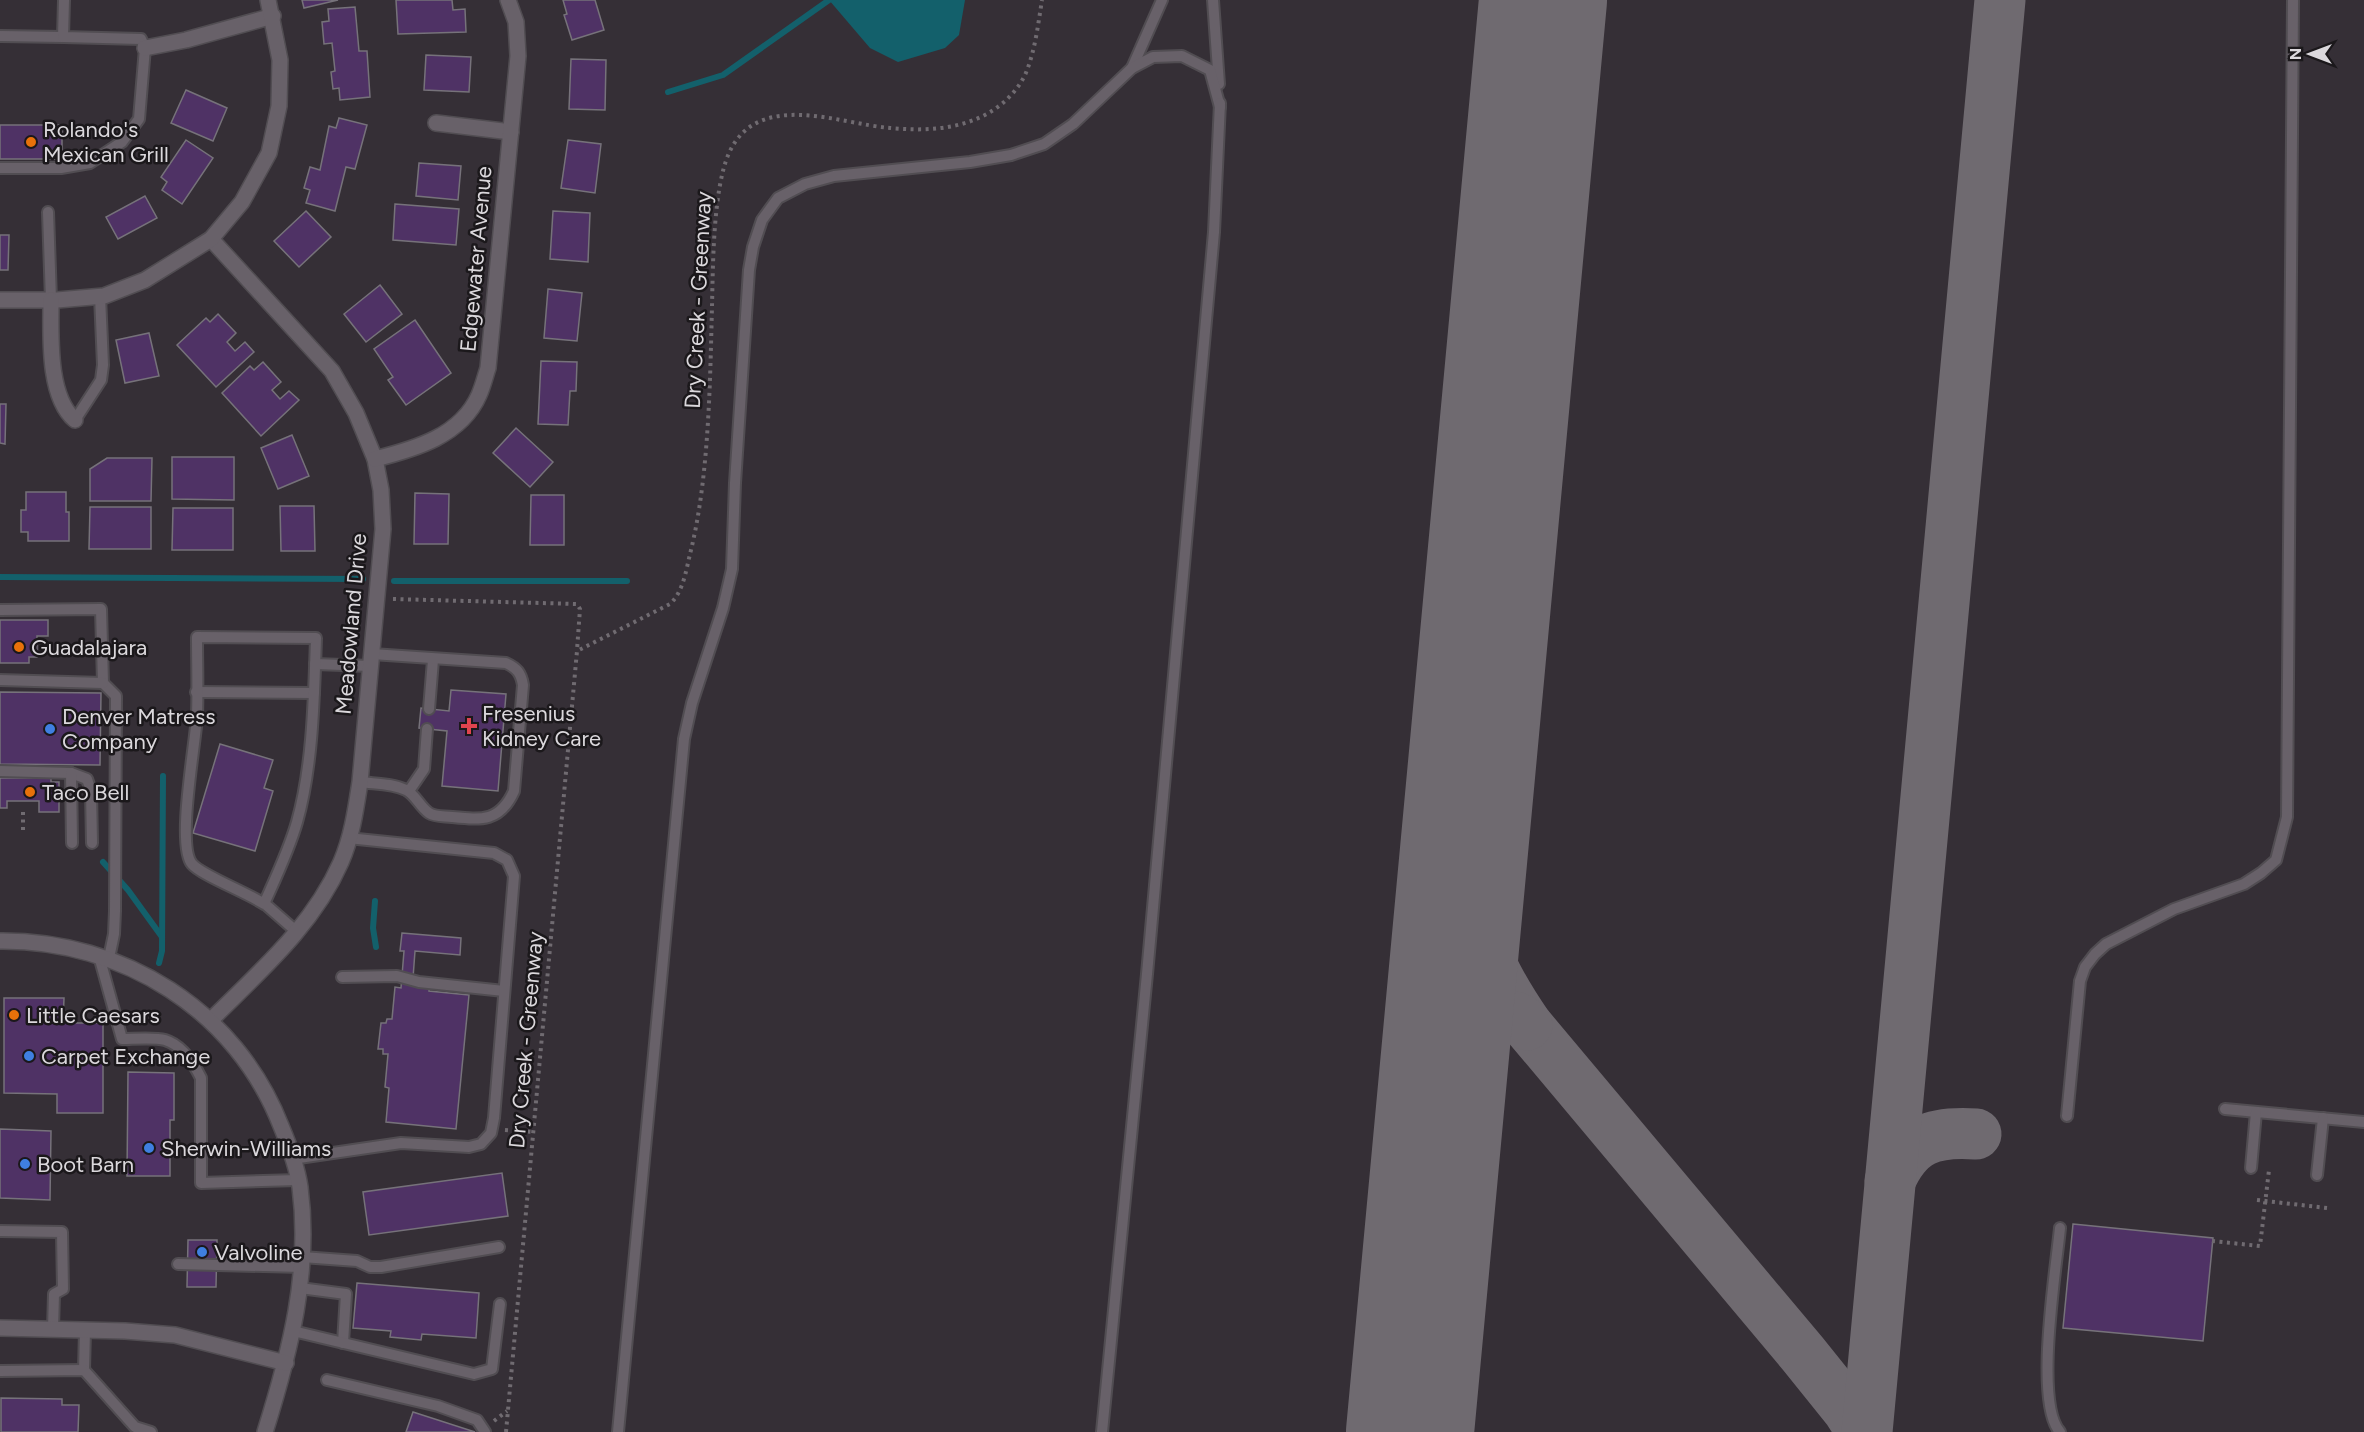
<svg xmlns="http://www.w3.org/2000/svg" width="2364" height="1432" viewBox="0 0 2364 1432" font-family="Figtree,sans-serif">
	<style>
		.water { fill: #13606b }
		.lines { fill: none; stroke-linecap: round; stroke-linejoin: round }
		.stream { stroke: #13606b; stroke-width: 6 }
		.taxiway { stroke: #6f6a70; stroke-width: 51 }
		.runway { stroke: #6f6a70; stroke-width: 128 }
		.building { fill: #4f3265; stroke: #76727a; stroke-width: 1.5 }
		.lane-casing { stroke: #514d52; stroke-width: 14 }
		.street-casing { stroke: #514d52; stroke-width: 18 }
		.path { stroke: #706b71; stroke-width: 4; stroke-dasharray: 3 4.5; stroke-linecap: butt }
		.lane { stroke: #686169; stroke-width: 10 }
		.street { stroke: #686169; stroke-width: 15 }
		.food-dot { fill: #e8710a; stroke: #1b181b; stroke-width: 2 }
		.health-dot { fill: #e0444e; stroke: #1b181b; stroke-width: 2 }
		.shop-dot { fill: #3f7fe0; stroke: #1b181b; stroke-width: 2 }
		.labels { text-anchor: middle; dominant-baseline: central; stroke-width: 5; stroke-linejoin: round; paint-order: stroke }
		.poi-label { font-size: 22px; fill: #dbd8dc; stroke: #1b181b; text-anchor: start }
		.street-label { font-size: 22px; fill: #dbd8dc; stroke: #1b181b }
	</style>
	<rect width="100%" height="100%" fill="#352f36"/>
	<!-- water -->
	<polygon class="water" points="829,0 965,0 959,35 945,48 898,62 870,48"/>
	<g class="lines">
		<!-- stream -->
		<g class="stream">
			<polyline points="668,92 723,75 829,0"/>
			<polyline points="0,577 363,579"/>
			<polyline points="394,581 627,581"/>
			<polyline points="103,862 128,890 162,937"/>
			<polyline points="375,901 373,928 376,947"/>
			<polyline points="159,963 162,951 163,776"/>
		</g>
		<!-- taxiway -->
		<g class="taxiway">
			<polyline points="1542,7 1545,0"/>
			<path d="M1466,826C1468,851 1467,876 1471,900C1478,946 1501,987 1527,1025L1803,1354L1848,1410L1862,1432"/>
			<path d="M1441,1101C1447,1063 1452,1031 1493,1019C1507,1014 1516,1014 1527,1025"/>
			<path d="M1890,1181C1908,1139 1933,1131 1976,1134"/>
			<polyline points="1867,1432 2000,0"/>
		</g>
		<!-- runway -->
		<polyline class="runway" points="1410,1432 1543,0"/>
	</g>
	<!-- building -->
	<g class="building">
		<polygon points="302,0 338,0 304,8"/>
		<polygon points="396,0 452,0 453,10 465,9 466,32 398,34"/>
		<polygon points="563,0 595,0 604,30 572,40 564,15 567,14"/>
		<polygon points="355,7 359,51 367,51 370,97 340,100 339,88 333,89 331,72 335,71 332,43 324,44 322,22 329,21 328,9"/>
		<polygon points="426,55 471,57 469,92 424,90"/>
		<polygon points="571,59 606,60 605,110 569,109"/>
		<polygon points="186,90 227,108 213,141 171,123"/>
		<polygon points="339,118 367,125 355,169 346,167 335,211 306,203 310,190 304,188 310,167 320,170 329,126 336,128"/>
		<rect x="0" y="125" width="62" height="34"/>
		<polygon points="186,140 213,158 182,204 162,190 167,182 161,177"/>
		<polygon points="568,140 601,144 595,193 561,188"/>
		<polygon points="419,163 461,166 458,200 416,196"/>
		<polygon points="145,196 157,218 118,239 106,217"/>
		<polygon points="395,204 459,209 456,245 393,240"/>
		<polygon points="306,211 331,237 299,267 274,241"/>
		<polygon points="553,211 590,213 588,262 550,259"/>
		<polygon points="0,235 9,235 8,270 0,270"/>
		<polygon points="380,285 402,314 366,342 344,314"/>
		<polygon points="548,289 582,293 577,341 544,338"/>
		<polygon points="218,314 236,333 227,342 235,351 245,342 254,352 216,387 177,345 206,318 210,322"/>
		<polygon points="415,320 451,373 406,405 388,380 393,377 374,349"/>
		<polygon points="149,333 159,376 125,383 116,340"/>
		<polygon points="541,361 577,362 576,391 570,391 568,425 538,424"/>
		<polygon points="263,362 281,382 272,390 280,399 289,391 299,400 261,436 222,393 250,366 254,370"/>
		<polygon points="0,404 6,404 5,444 0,443"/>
		<polygon points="516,428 553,462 530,487 493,453"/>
		<polygon points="292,435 309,476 278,489 261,448"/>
		<polygon points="172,457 234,457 234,500 172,499"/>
		<polygon points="107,458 152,458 151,501 90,501 90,469"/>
		<polygon points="26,492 66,492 66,512 69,512 69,541 28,541 28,532 21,532 21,510 26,510"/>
		<polygon points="415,493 449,494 448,544 414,544"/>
		<polygon points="531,495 564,495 564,545 530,545"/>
		<polygon points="280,506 314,506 315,551 281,551"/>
		<polygon points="90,507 151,507 151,549 89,549"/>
		<polygon points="173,508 233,508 233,550 172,550"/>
		<polygon points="0,620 48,620 48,636 37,636 37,657 29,657 29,663 0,663"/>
		<polygon points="451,690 506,694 498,791 442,786 447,731 419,728 421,708 449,711"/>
		<polygon points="0,692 101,693 100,765 0,764"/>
		<polygon points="220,744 273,760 264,788 273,791 255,851 193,833"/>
		<polygon points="0,778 51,778 51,782 59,782 59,812 39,812 39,801 7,801 7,808 0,808"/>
		<polygon points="402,933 461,938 460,955 415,951 413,978 430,980 429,991 469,995 456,1129 386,1122 389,1088 385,1087 388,1054 383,1054 383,1049 378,1049 381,1023 386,1023 387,1019 392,1019 395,987 401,988 404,951 400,951"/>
		<polygon points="4,998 64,998 63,1023 103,1023 103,1113 57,1113 57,1094 4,1093"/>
		<polygon points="128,1072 174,1073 174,1120 170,1120 170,1176 127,1176"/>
		<polygon points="0,1129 51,1131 50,1200 0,1198"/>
		<polygon points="502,1173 508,1216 369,1235 363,1192"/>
		<polygon points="2073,1224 2213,1238 2203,1341 2063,1328"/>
		<polygon points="188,1240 217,1240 216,1287 187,1287"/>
		<polygon points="357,1283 479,1293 476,1338 422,1334 421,1340 390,1337 391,1331 353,1328"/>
		<polygon points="1,1398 62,1399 62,1405 79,1405 78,1432 1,1432"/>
		<polygon points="413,1412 475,1432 406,1432"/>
	</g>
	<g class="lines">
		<defs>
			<g id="lane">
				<polyline points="1213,0 1219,84"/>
				<polyline points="0,36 63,37"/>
				<polyline points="1132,68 1162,0"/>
				<polyline points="0,168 61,168 90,163 122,142 139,119 145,48 141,39 63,37 64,0"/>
				<polyline points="48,212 51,300"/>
				<polyline points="75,420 101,380 103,365 100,296"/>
				<polyline points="0,610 101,609 103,683 116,696 115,911 114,934 109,958"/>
				<polyline points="315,664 371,666"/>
				<polyline points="0,680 103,683"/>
				<polyline points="196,692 314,693"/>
				<polyline points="429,709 433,660"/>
				<polyline points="0,771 71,773 87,779 91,791 92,843"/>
				<polyline points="71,773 72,843"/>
				<path d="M360,782C375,784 392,783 406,790C415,794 420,807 429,813C435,817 444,816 452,817C482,820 500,822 514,791L523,685C521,673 517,668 506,663L372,654"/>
				<polyline points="409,791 424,769 427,729"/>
				<path d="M264,904C276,877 289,850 297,822C313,765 314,697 316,638L197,637C197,663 198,689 197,715C196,742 176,845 192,864C201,875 248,893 264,904H265L297,932"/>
				<path d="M99,956L122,1039C133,1039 155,1037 165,1040C182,1045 194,1064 201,1078V1183L298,1180"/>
				<polyline points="342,977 397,976 419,982 504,991"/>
				<polyline points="2225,1109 2364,1122"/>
				<polyline points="2067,1116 2080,981 2085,967 2095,954 2106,944 2174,909 2244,884 2261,873 2276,860 2287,817 2293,0"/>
				<polyline points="292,1159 401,1143 469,1147 481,1144 491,1133 494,1118 514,876 507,860 494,853 348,838"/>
				<polyline points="2251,1168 2256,1112"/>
				<polyline points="2317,1175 2323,1118"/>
				<path d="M2060,1228C2056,1270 2034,1403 2060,1432"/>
				<polyline points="0,1231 62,1232 63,1289 54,1294 53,1329"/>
				<polyline points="302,1257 357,1261 370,1267 381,1267 499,1247"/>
				<polyline points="178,1264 302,1267"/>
				<polyline points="300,1288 346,1294 343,1343"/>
				<polyline points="293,1331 474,1374 492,1369 500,1304"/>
				<polyline points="84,1370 85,1330"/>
				<polyline points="0,1371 84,1370 135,1427 151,1432"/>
				<polyline points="327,1380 438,1406 477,1420 485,1432"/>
				<polyline points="618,1432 684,739 692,703 723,608 732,569 735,483 749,270 753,247 762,220 778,198 805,184 834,176 970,162 1011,155 1044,144 1073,124 1132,68 1153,57 1182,56 1210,70 1220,107"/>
				<polyline points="1102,1432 1147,974 1214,232 1220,103"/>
			</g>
			<g id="street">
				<polyline points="145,48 186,40 273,16"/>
				<polyline points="436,123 511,132"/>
				<path d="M211,239L332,371L356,413L375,459L381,490L383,529L360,782C356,808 352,837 341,862C313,926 260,971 211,1020"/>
				<polyline points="0,300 57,300 104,296 145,280 211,239 242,202 269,153 279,106 280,60 268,0"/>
				<path d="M51,300C51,334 47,396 75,420"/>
				<path d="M375,459C415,449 461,436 479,395C483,386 485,377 488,368L518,56L516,22L508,0"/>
				<path d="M0,941C123,940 236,1010 281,1126C289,1145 297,1167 300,1187C311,1272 290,1352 265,1432"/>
				<polyline points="0,1328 125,1331 175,1335 286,1363"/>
			</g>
		</defs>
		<!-- lane casing -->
		<use href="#lane" class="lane-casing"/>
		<!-- street casing -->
		<use href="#street" class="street-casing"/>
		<!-- path -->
		<g class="path">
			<polyline points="393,599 577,604 580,609 577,650"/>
			<polyline points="23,812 23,831"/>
			<polyline points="505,1130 534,1132"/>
			<polyline points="2257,1200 2327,1208"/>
			<polyline points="2212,1241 2260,1246 2269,1170"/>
			<polyline points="494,1421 507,1411"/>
			<path d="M506,1432L577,651L670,604C683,592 686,571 690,554C709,479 710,384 712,306C713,265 713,189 729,153C758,89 840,124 890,128C923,131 954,130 983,116C1001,107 1016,93 1025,75C1035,52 1038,25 1042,0"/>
		</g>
		<!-- lane -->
		<use href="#lane" class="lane"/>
		<!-- street -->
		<use href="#street" class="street"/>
	</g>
	<!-- markers -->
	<g class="food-dot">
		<circle cx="31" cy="142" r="6"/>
		<circle cx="19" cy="647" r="6"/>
		<circle cx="30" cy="792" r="6"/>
		<circle cx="14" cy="1015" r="6"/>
	</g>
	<path class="health-dot" d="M466 717h6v6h6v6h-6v6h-6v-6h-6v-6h6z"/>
	<g class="shop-dot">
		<circle cx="50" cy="729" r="6"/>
		<circle cx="29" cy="1056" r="6"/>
		<circle cx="149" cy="1148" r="6"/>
		<circle cx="25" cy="1164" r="6"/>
		<circle cx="202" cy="1252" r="6"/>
	</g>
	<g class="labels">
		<!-- poi labels -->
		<g class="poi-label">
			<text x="43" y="129">Rolando's<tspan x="43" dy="25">Mexican Grill</tspan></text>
			<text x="31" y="647">Guadalajara</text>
			<text x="482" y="713">Fresenius<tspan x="482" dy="25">Kidney Care</tspan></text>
			<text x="62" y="716">Denver Matress<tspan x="62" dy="25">Company</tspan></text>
			<text x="42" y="792">Taco Bell</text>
			<text x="26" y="1015">Little Caesars</text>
			<text x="41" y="1056">Carpet Exchange</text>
			<text x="161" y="1148">Sherwin-Williams</text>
			<text x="37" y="1164">Boot Barn</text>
			<text x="214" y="1252">Valvoline</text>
		</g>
		<!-- street labels -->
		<g class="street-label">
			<text transform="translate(476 259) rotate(-85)">Edgewater Avenue</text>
			<text transform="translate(698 300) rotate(-87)">Dry Creek - Greenway</text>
			<text transform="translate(351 624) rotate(-85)">Meadowland Drive</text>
			<text transform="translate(526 1040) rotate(-85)">Dry Creek - Greenway</text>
		</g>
	</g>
	<!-- north arrow -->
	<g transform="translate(2310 54) rotate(270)" stroke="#1b181b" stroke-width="4.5" paint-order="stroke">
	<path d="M0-4.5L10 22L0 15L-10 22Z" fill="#dbd8dc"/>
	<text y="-9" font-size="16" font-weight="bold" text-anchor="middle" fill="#dbd8dc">N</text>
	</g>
</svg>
